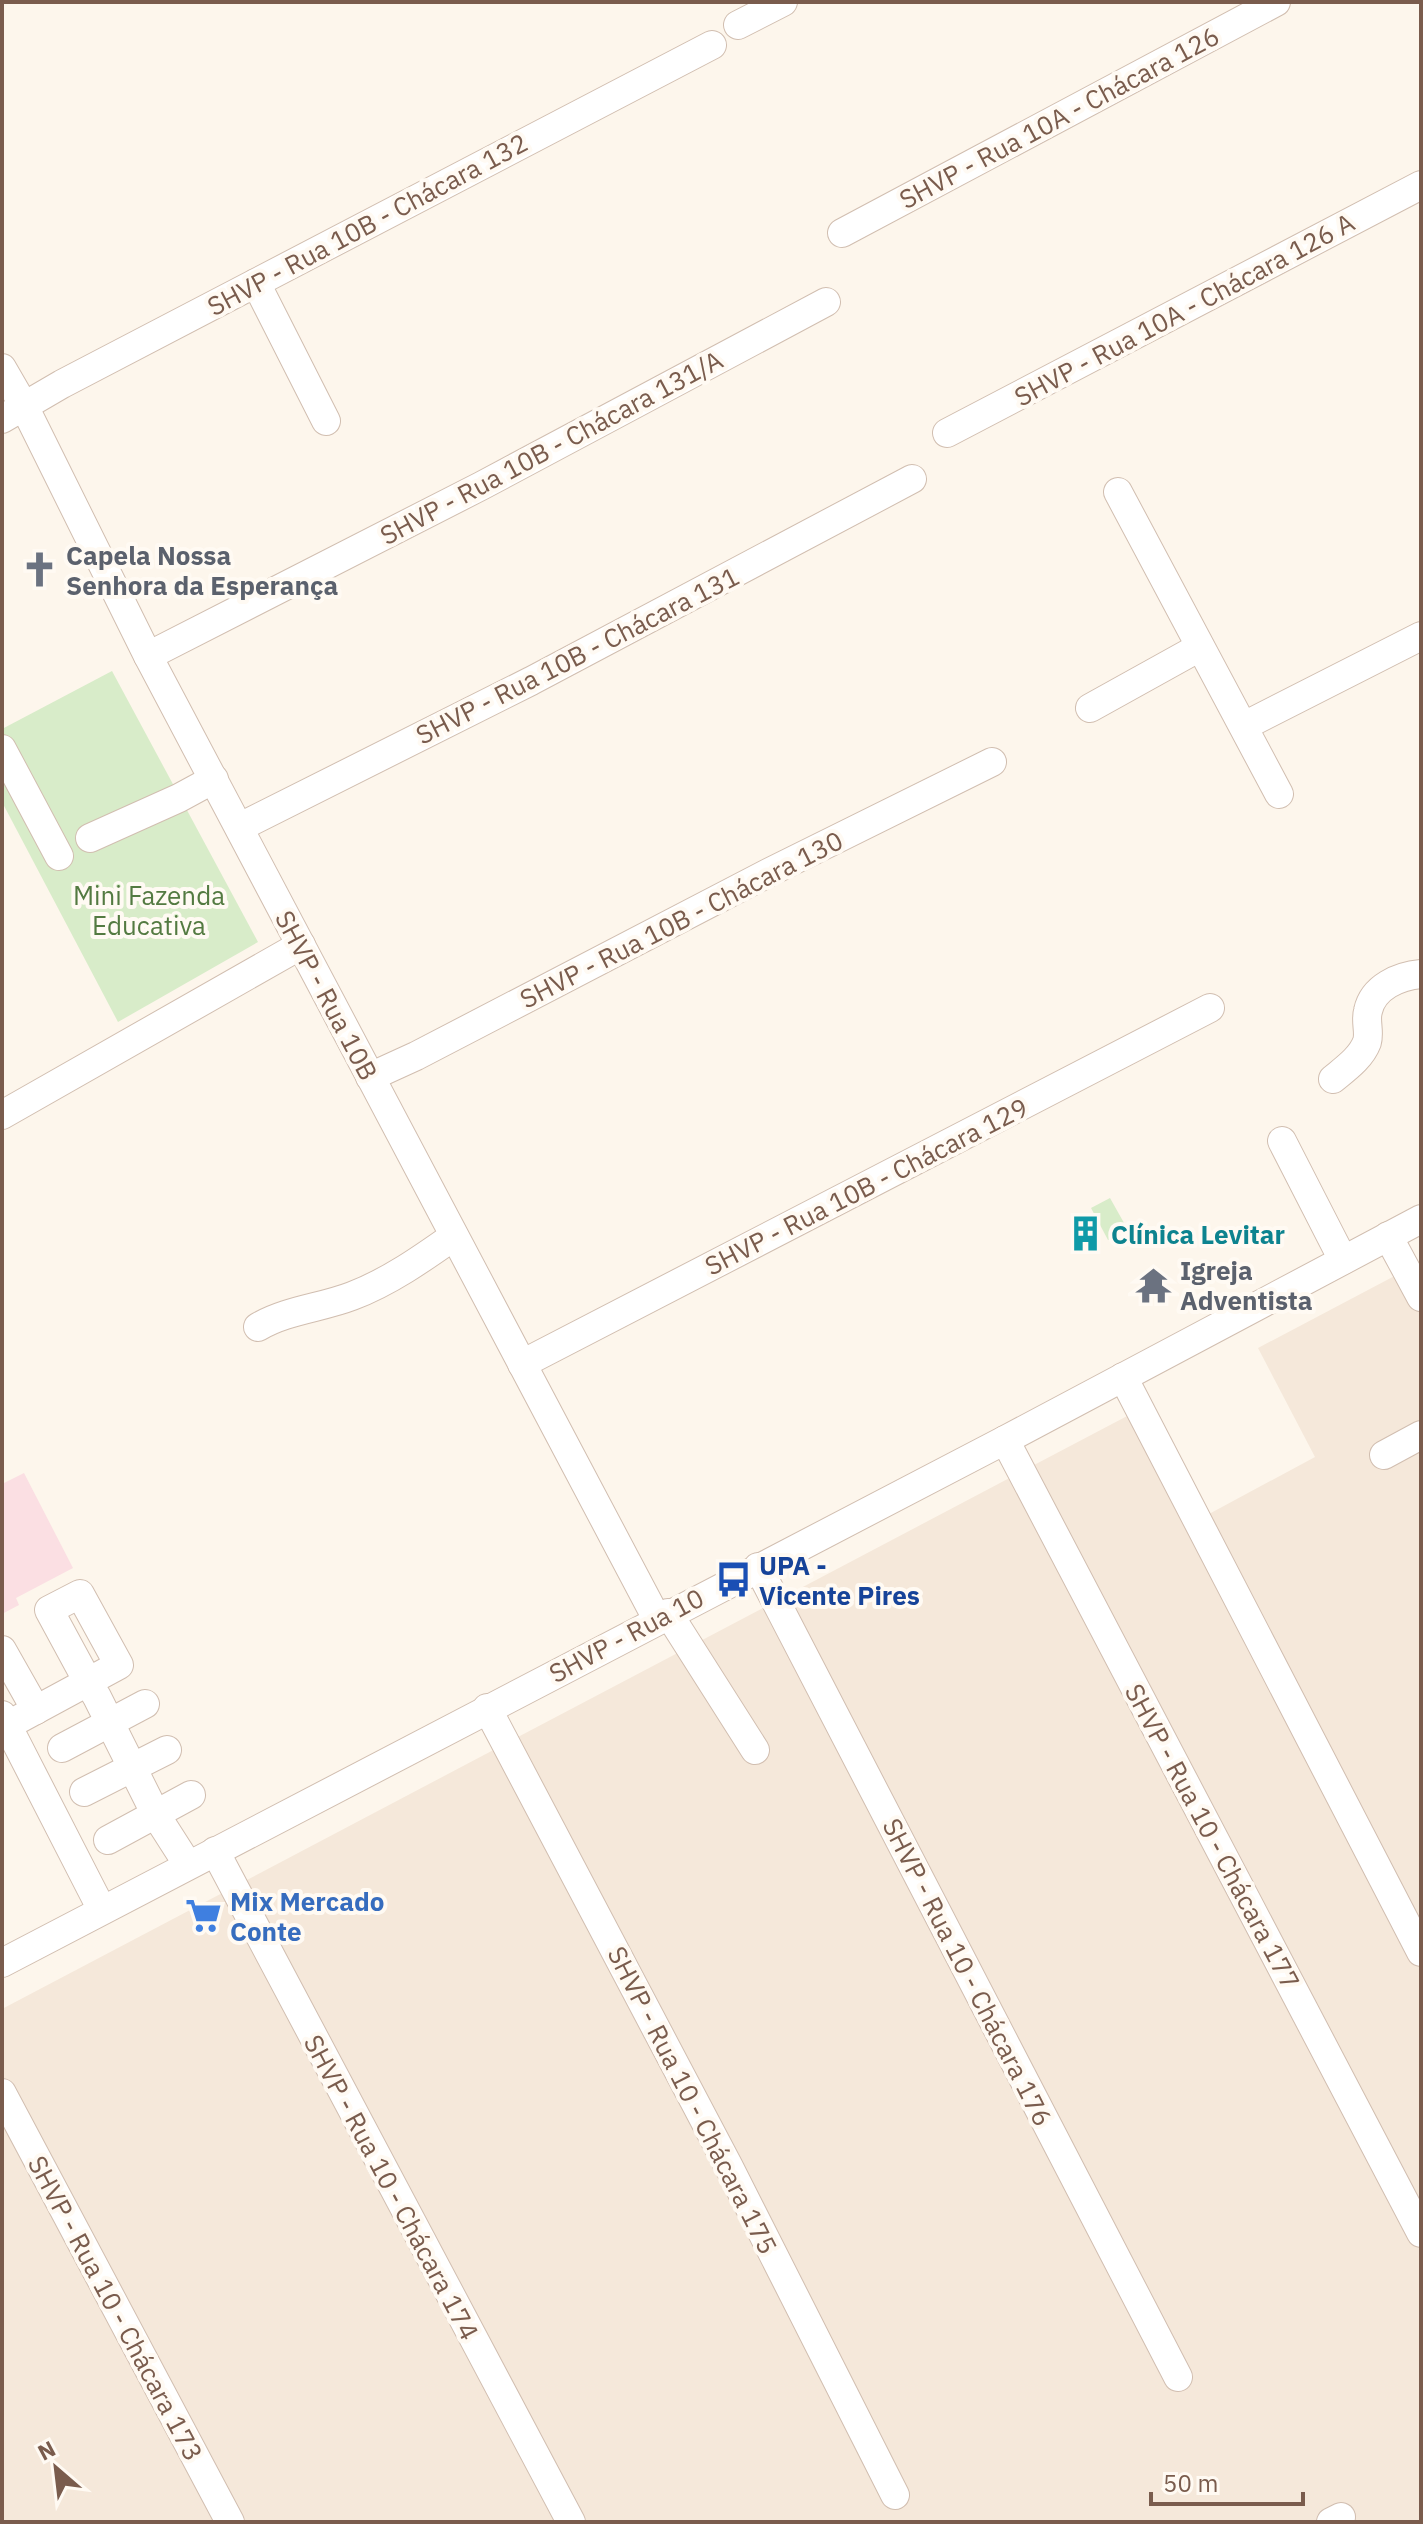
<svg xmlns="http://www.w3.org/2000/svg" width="1423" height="2524" viewBox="0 0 1423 2524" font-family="'IBM Plex Sans',sans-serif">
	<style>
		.residential { fill: #f5e8da }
		.medical { fill: #fbdfe3 }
		.green { fill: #d8ecc9 }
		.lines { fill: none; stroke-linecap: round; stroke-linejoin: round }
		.minor-casing { stroke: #d1beb0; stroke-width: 30 }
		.minor { stroke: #fff; stroke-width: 28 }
		.labels { text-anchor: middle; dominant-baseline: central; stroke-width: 8; stroke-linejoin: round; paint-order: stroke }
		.street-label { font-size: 26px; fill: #7a5c4d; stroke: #fffaf3 }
		.worship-label { font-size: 26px; font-weight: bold; fill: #5b616d; stroke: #fffaf3; text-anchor: start }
		.park-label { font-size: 26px; fill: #537a41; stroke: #fffaf3 }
		.culture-label { font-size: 26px; font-weight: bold; fill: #0d838f; stroke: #fffaf3; text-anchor: start }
		.transit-label { font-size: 26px; font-weight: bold; fill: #164399; stroke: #fffaf3; text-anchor: start }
		.shop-label { font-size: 26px; font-weight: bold; fill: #366cbe; stroke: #fffaf3; text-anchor: start }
	</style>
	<rect width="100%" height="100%" fill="#fdf6ec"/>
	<!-- residential -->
	<polygon class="residential" points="1421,1262 1421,2522 2,2522 2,2009 1150,1404 1209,1514 1315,1457 1258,1348"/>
	<!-- medical -->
	<polygon class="medical" points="24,1473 73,1568 16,1598 19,1605 2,1614 2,1484"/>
	<!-- green -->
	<g class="green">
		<polygon points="112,671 258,942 118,1022 2,802 2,729"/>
		<polygon points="1110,1198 1128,1230 1108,1240 1091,1208"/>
	</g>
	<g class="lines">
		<defs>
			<g id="minor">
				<polyline points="738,25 783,2"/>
				<polyline points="842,233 1276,2"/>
				<polyline points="256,283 326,421"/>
				<polyline points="2,368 24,406 148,656 657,1619"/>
				<polyline points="2,419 62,384 712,45"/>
				<polyline points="947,433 1421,185"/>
				<polyline points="1118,492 1279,794"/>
				<polyline points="148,656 481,486 826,302"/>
				<polyline points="1090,708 1200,647"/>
				<polyline points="1244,726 1421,636"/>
				<polyline points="2,749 59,856"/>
				<polyline points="240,827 531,681 912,479"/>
				<polyline points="90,838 179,798 214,779"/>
				<polyline points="370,1077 416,1056 768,873 992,762"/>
				<path d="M1333,1079C1345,1069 1361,1058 1367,1042C1370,1032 1365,1021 1368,1011C1373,987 1399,976 1421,974"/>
				<polyline points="2,1115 301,945"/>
				<polyline points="1282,1141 1343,1260"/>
				<polyline points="1388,1236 1421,1297"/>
				<path d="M258,1327C287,1310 321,1308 352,1296C389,1282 423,1258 454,1236"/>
				<polyline points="522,1364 1210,1008"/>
				<polyline points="1123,1377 1421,1952"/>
				<polyline points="1005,1440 1421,2233"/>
				<polyline points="1384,1455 1421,1435"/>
				<polyline points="758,1567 1178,2377"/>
				<polyline points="668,1613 755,1750"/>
				<polyline points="2,1650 36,1710"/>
				<polyline points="487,1708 729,2167 895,2495"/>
				<polyline points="2,1715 102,1910"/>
				<path d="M8,1725C45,1705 82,1685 119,1665L80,1594L49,1610L88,1682L97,1697L156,1815L188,1865"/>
				<polyline points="62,1748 145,1704"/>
				<polyline points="84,1792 167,1750"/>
				<polyline points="108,1840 191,1795"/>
				<polyline points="215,1851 571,2522"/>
				<polyline points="2,1963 1005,1440 1421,1219"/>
				<polyline points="2,2093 230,2522"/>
				<polyline points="1331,2522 1341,2517"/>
			</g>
		</defs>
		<!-- minor casing -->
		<use href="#minor" class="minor-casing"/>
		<!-- minor -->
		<use href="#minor" class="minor"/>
	</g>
	<!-- icons -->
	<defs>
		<symbol id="church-bare" viewBox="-9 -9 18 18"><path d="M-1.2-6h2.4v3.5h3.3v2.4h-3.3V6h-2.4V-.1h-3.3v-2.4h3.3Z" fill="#6b7280" stroke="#fffaf3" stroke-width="2.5" paint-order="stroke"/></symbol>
		<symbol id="building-bare" viewBox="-9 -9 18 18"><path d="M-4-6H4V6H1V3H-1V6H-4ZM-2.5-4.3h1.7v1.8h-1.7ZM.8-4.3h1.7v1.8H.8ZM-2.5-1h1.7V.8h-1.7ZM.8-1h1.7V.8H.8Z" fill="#0f9aa8" stroke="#fffaf3" stroke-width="2.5" paint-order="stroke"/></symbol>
		<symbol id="temple-bare" viewBox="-9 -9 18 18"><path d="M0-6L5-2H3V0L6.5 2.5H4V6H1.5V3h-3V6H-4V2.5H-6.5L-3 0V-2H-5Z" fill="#6b7280" stroke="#fffaf3" stroke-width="2.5" paint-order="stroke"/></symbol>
		<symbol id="bus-bare" viewBox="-9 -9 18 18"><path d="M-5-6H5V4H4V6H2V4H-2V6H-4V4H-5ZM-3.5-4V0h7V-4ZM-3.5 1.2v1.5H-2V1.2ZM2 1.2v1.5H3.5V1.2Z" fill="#1a4fb4" stroke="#fffaf3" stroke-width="2.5" paint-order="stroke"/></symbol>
		<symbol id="supermarket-bare" viewBox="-9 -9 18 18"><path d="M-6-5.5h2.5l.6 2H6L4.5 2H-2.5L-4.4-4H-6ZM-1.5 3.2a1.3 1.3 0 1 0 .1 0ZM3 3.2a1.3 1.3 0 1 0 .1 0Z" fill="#3f7fe0" stroke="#fffaf3" stroke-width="2.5" paint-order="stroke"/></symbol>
	</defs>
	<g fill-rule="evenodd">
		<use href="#church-bare" x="14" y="544" width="51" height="51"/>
		<use href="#building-bare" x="1060" y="1208" width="51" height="51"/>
		<use href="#temple-bare" x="1128" y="1260" width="51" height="51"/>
		<use href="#bus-bare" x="708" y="1554" width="51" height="51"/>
		<use href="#supermarket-bare" x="178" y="1890" width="51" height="51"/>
	</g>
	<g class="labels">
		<!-- street labels -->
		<g class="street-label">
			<text transform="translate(1059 117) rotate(-28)">SHVP - Rua 10A - Chácara 126</text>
			<text transform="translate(367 224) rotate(-28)">SHVP - Rua 10B - Chácara 132</text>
			<text transform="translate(1184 309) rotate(-28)">SHVP - Rua 10A - Chácara 126 A</text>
			<text transform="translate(551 447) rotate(-28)">SHVP - Rua 10B - Chácara 131/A</text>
			<text transform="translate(577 655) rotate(-27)">SHVP - Rua 10B - Chácara 131</text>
			<text transform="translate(681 919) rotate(-27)">SHVP - Rua 10B - Chácara 130</text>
			<text transform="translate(327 995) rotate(62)">SHVP - Rua 10B</text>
			<text transform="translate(866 1186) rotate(-27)">SHVP - Rua 10B - Chácara 129</text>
			<text transform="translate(626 1635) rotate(-28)">SHVP - Rua 10</text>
			<text transform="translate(1213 1836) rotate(62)">SHVP - Rua 10 - Chácara 177</text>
			<text transform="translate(968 1972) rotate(63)">SHVP - Rua 10 - Chácara 176</text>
			<text transform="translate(693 2100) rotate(63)">SHVP - Rua 10 - Chácara 175</text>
			<text transform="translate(392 2187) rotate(62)">SHVP - Rua 10 - Chácara 174</text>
			<text transform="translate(116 2308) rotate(62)">SHVP - Rua 10 - Chácara 173</text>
		</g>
		<!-- worship labels -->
		<g class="worship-label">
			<text x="66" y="555">Capela Nossa<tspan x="66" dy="30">Senhora da Esperança</tspan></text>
			<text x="1180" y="1270">Igreja<tspan x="1180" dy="30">Adventista</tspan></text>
		</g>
		<!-- park labels -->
		<g class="park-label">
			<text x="149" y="895">Mini Fazenda<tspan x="149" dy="30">Educativa</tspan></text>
		</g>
		<!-- culture labels -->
		<g class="culture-label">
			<text x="1111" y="1234">Clínica Levitar</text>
		</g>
		<!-- transit labels -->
		<g class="transit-label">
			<text x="759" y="1565">UPA -<tspan x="759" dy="30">Vicente Pires</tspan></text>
		</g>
		<!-- shop labels -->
		<g class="shop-label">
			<text x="230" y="1901">Mix Mercado<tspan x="230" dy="30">Conte</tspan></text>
		</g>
	</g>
	<!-- border -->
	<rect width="1423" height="2524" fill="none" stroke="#7a5c4d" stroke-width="8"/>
	<!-- north arrow -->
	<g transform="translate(56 2468) rotate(332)" stroke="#fffaf3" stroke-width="6" paint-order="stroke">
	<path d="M0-6L14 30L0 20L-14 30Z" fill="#7a5c4d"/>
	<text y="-12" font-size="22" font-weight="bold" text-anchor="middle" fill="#7a5c4d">N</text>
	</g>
	<!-- scale -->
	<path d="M1151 2492v12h152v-12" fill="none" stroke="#7a5c4d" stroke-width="4"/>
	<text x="1163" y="2492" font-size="24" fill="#7a5c4d" stroke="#fffaf3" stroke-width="6" paint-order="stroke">50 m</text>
</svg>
